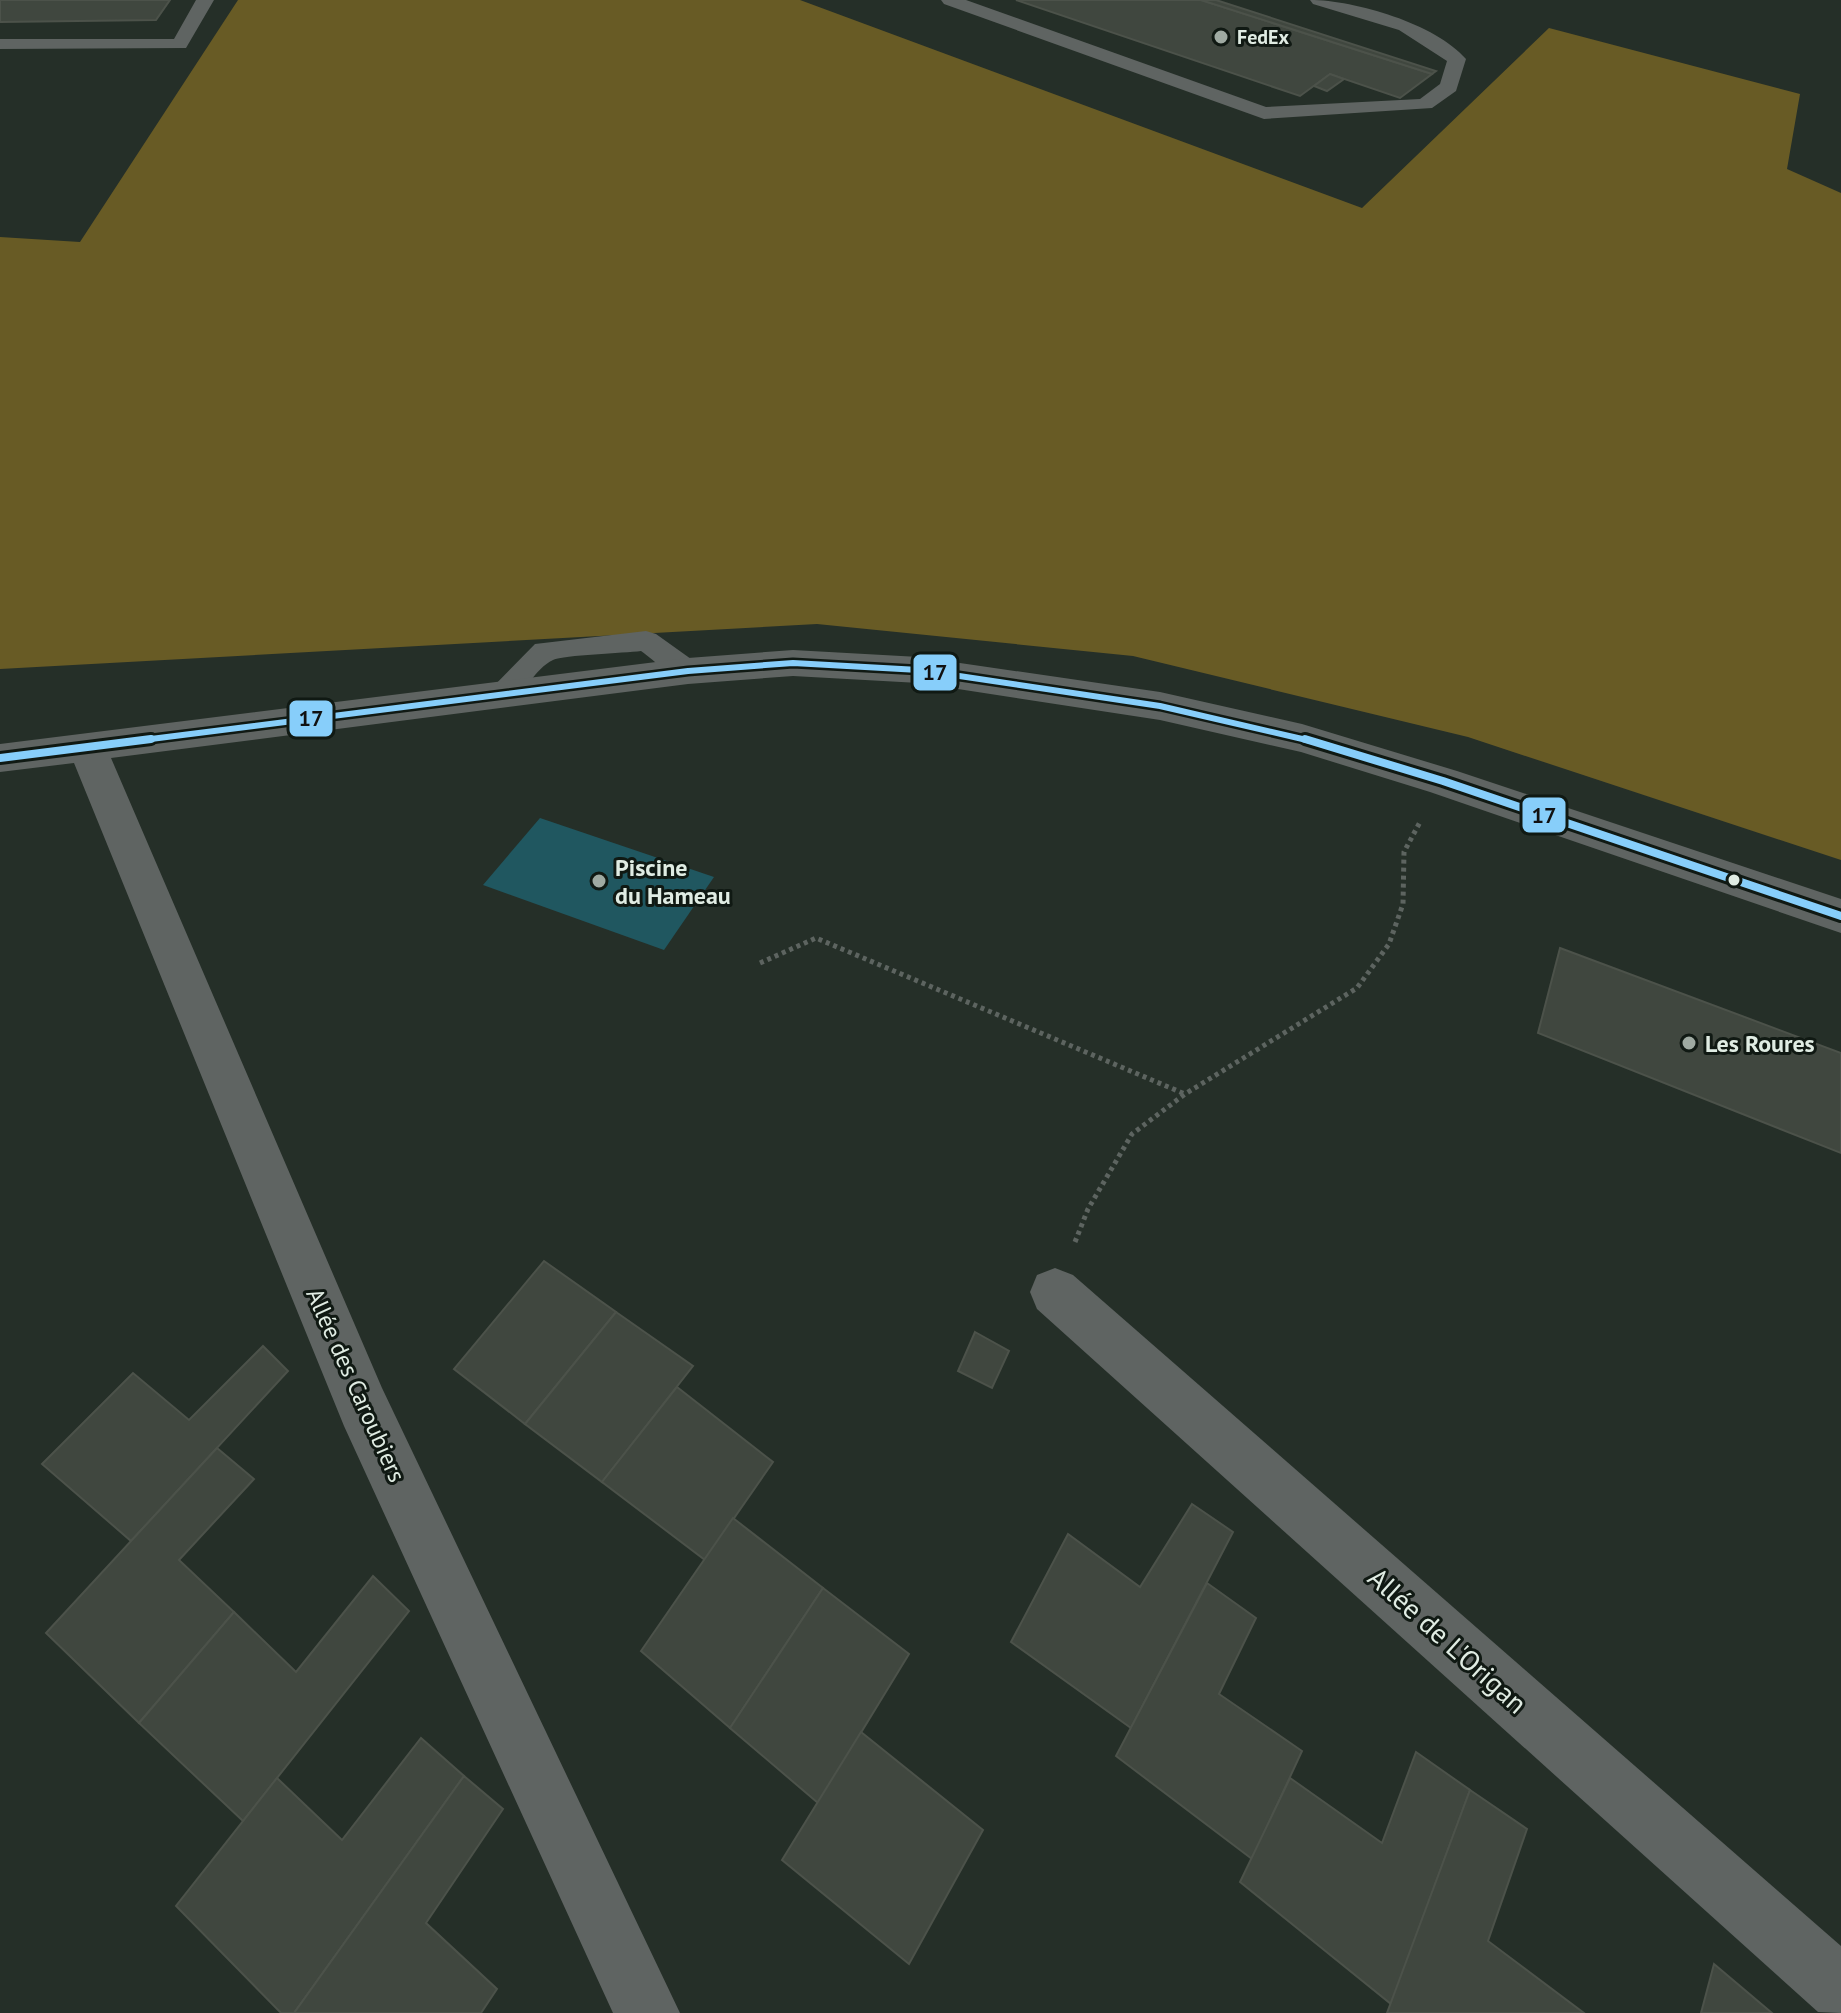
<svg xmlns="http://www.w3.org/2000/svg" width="1841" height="2013" viewBox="0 0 1841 2013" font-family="'PT Sans',sans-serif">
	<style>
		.forest { fill: #685b25 }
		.water { fill: #205760 }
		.building { fill: #40473f; stroke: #4c524a; stroke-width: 2 }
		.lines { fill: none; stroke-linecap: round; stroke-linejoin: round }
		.path { stroke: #5d6460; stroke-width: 5; stroke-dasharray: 4 4; stroke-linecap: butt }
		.lane { fill: #5f6462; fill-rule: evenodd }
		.street { fill: #5f6462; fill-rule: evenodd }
		.bus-1-far1-casing { stroke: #101913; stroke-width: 11 }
		.bus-1-casing { stroke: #101913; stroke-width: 14 }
		.bus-1-far1 { stroke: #87cefa; stroke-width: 6 }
		.bus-1 { stroke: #87cefa; stroke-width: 8 }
		.poi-dot { fill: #9faaa2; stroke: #101913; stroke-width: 3 }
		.bus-dot { fill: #e0ece3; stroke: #101913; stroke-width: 3 }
		.labels { text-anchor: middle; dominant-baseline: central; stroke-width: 6; stroke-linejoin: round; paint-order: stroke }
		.far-poi-label { font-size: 20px; font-weight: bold; fill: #e0ece3; stroke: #101913; text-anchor: start }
		.poi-label { font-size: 24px; font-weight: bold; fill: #e0ece3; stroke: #101913; text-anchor: start }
		.street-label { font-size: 24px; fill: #e0ece3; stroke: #101913 }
		.near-street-label { font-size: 28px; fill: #e0ece3; stroke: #101913 }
		.line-badge { stroke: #101913; stroke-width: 3 }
		.pale-badge-label { font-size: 22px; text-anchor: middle; font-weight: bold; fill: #111 }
	</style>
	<rect width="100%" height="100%" fill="#252f28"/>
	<!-- forest -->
	<polygon class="forest" points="238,0 800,0 1362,208 1549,28 1800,94 1787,169 1841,193 1841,860 1468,737 1133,656 817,624 0,669 0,237 80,242"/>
	<!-- water -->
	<polygon class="water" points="540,818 714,877 664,950 483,885"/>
	<!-- building -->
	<g class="building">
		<polygon points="0,0 170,0 156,20 0,22"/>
		<polygon points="1016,0 1201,0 1432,74 1400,98 1330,74 1300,96"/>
		<polygon points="1201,0 1216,0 1436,71 1432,74"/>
		<polygon points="1330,74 1344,79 1327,91 1314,86"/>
		<polygon points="1560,948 1841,1053 1841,1153 1538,1033"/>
		<polygon points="544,1261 616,1312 525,1424 454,1369"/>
		<polygon points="616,1312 693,1366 602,1482 525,1424"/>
		<polygon points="975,1332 1009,1351 992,1388 958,1371"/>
		<polygon points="263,1346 288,1371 131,1541 42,1464 133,1373 189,1420"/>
		<polygon points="677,1387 773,1462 705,1560 602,1482"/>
		<polygon points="217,1448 254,1479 179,1560 234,1612 139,1723 46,1633"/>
		<polygon points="1192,1504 1233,1532 1131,1728 1011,1642 1068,1534 1140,1587"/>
		<polygon points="733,1518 823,1588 730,1728 641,1651"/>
		<polygon points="373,1576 409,1611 243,1821 139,1723 234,1612 296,1672"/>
		<polygon points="1207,1583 1256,1618 1219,1694 1302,1751 1252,1859 1116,1756"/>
		<polygon points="823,1588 909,1654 818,1803 730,1728"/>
		<polygon points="861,1732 983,1830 909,1964 782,1860"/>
		<polygon points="421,1738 464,1776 294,2013 281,2013 176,1906 277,1778 342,1840"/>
		<polygon points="1416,1752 1470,1790 1391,2004 1240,1882 1290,1778 1382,1843"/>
		<polygon points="464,1776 503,1809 426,1923 497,1989 481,2013 294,2013"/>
		<polygon points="1470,1790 1527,1829 1488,1941 1584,2013 1387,2013"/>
		<polygon points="1714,1964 1772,2013 1701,2013"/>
	</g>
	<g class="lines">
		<!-- path -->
		<g class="path">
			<polyline points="760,963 816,938 1185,1094"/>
			<polyline points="1075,1242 1088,1209 1132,1134 1185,1094 1357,988 1389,944 1403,904 1404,852 1420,822"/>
		</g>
		<!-- lane -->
		<g class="lane">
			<polygon points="196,0 214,0 186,48 0,49 0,39 174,39"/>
			<path d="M941,0H966L1266,107L1420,99L1440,84L1447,61L1399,30L1313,4L1310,0C1355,0 1436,24 1466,59L1456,91L1432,108L1264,119L944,4Z"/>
			<path d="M646,631L656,634L698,664L702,671L698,678C676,684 658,663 641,651C624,653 564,655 553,660C529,671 520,712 489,702L485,695L535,644Z"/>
		</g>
		<!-- street -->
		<g class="street">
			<polygon points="793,650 919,657 1160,692 1302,724 1457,771 1841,899 1841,933 1430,792 1301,752 1160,720 919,683 793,676 688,684 111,758 382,1388 680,2013 613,2013 344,1426 74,763 0,772 0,744 688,658"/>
			<polygon points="1055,1268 1073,1275 1841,1946 1841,2013 1818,2012 1037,1309 1030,1292 1037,1275"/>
		</g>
		<defs>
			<polyline id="bus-1-far1" points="135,741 688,671 793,663 919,670 1160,706 1311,741"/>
			<g id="bus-1">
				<polyline points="1305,739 1443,781 1841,916"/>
				<polyline points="0,758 151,739"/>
			</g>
		</defs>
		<!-- bus-1-far1 casing -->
		<use href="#bus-1-far1" class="bus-1-far1-casing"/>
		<!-- bus-1 casing -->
		<use href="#bus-1" class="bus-1-casing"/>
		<!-- bus-1-far1 -->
		<use href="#bus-1-far1" class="bus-1-far1"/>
		<!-- bus-1 -->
		<use href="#bus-1" class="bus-1"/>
	</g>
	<!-- markers -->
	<g class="poi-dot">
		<circle cx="1221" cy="37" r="8"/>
		<circle cx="599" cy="881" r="8"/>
		<circle cx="1689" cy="1043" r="8"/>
	</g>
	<circle class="bus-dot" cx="1734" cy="880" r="7"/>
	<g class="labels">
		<!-- far-poi labels -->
		<g class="far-poi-label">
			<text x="1237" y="37">FedEx</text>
		</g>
		<!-- poi labels -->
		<g class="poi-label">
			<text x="615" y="867">Piscine<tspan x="615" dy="28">du Hameau</tspan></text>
			<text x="1705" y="1043">Les Roures</text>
		</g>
		<!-- street labels -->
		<g class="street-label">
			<text transform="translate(356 1385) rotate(66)">Allée des Caroubiers</text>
		</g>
		<!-- near-street labels -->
		<g class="near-street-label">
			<text transform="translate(1448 1640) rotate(42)">Allée de L'Origan</text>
		</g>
	</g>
	<g class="line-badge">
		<rect x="912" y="653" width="46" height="39" rx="8" fill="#87cefa"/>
		<rect x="288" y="699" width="46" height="39" rx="8" fill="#87cefa"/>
		<rect x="1521" y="796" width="46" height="38" rx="8" fill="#87cefa"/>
	</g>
	<g class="pale-badge-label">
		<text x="935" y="680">17</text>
		<text x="311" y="726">17</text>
		<text x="1544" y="823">17</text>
	</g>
</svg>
